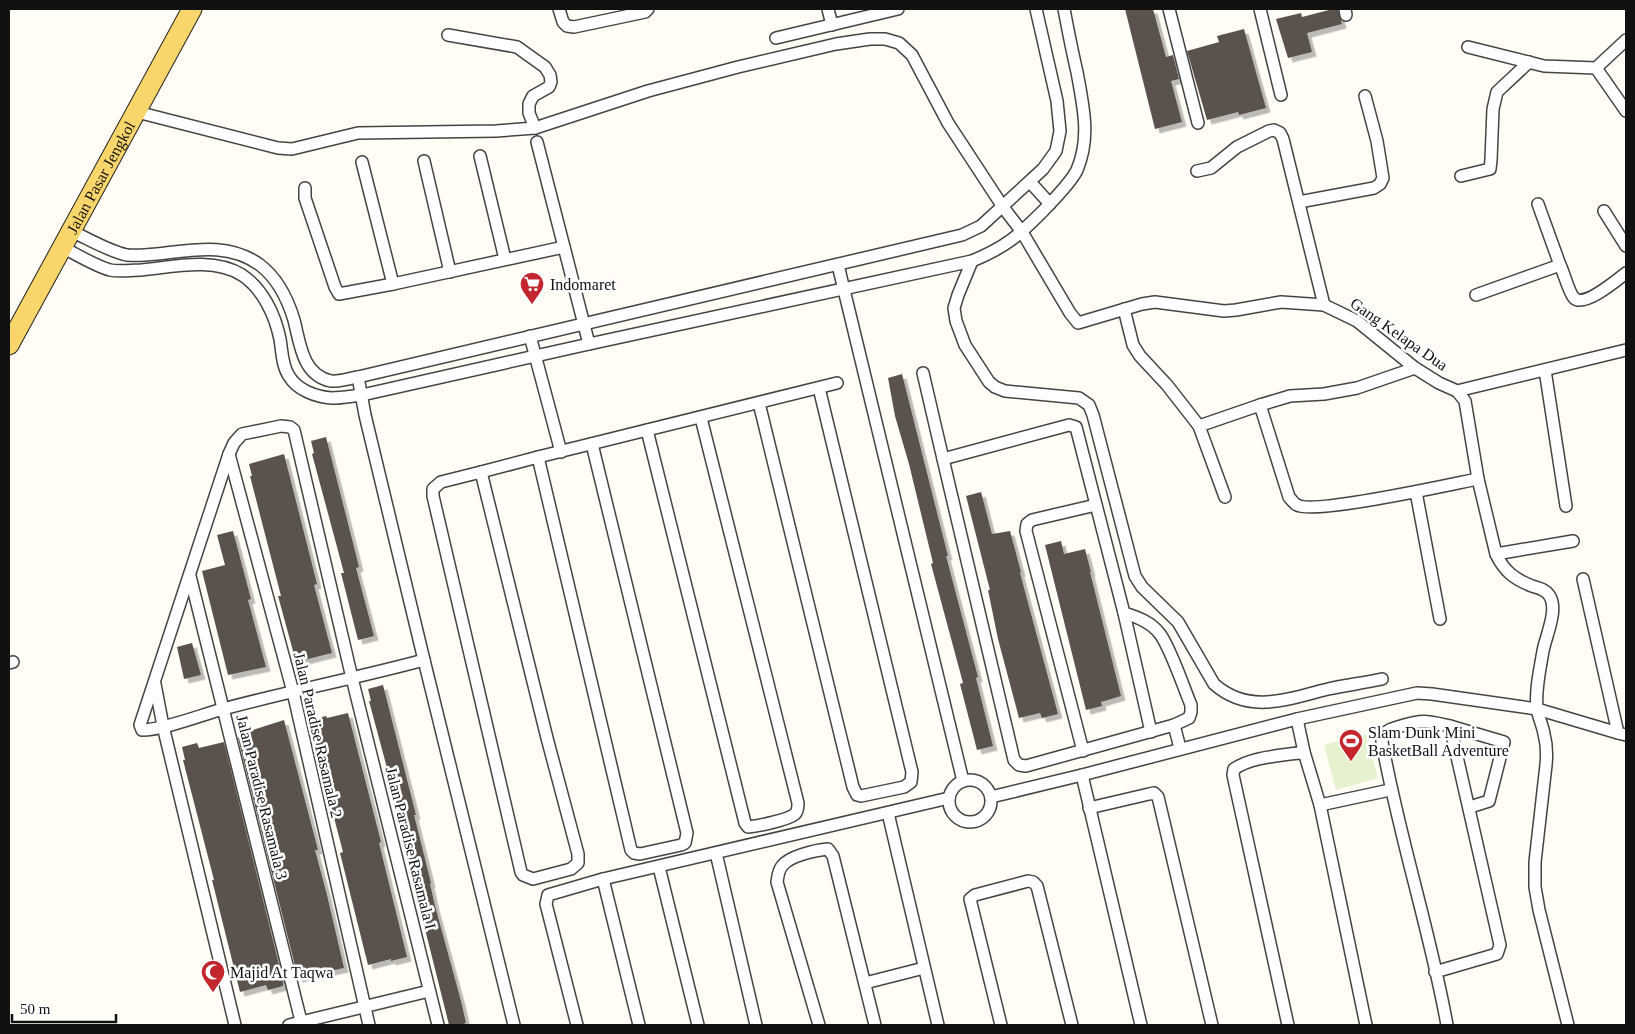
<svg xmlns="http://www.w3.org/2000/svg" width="1635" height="1034" viewBox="0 0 1635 1034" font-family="'Times New Roman',serif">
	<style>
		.pitch { fill: #e6f2cf }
		.building { fill: #5a524d; filter: url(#shadow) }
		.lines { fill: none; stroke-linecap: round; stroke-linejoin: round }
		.street-casing { stroke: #444; stroke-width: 14 }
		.primary-casing { stroke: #222; stroke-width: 21 }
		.street { stroke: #fff; stroke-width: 11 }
		.primary { stroke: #f9d66b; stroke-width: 19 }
		.labels { text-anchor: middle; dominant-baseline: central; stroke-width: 5; stroke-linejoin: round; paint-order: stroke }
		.street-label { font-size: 16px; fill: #111; stroke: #fff }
		.poi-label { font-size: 16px; fill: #111; stroke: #fff; text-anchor: start }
	</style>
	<defs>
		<filter id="shadow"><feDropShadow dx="4.5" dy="4.5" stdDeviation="0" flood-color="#0004"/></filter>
	</defs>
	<rect width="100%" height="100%" fill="#fffdf5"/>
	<!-- pitch -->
	<polygon class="pitch" points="1366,734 1378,778 1336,790 1324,745"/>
	<!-- building -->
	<g class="building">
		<polygon points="1125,9 1153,9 1166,57 1173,55 1179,79 1171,81 1182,122 1155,129"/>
		<polygon points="1333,9 1338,9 1342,24 1307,33 1312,52 1288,58 1276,19 1301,13 1302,17"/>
		<polygon points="1244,29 1266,108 1239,115 1238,112 1207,120 1187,51 1219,42 1217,36"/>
		<polygon points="902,374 948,556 946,556 978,677 976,678 993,746 977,750 960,684 963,683 931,564 933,563 909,464 895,416 888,378"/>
		<polygon points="326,437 354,547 359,567 356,568 374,636 358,640 341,573 344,573 312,454 314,453 311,441"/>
		<polygon points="284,454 312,564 317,584 314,585 332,653 296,662 278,596 281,596 274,569 250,476 252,476 249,464"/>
		<polygon points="981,492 992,534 1010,531 1021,572 1020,573 1058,714 1042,718 1040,713 1019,718 998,639 988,590 990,590 966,496"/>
		<polygon points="233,531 251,599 248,600 266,667 228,675 202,571 225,565 217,535"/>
		<polygon points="1061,541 1064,554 1085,549 1091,572 1090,572 1121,696 1101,702 1102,706 1086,710 1045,545"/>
		<polygon points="192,643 201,675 184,679 177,647"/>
		<polygon points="383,685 416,815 414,815 431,883 430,884 435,906 461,1001 466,1023 459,1025 449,1025 398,821 401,820 369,701 371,701 368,689"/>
		<polygon points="348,713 381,842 379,843 407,957 391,961 391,959 368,965 340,853 343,852 312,733 314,733 310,720 326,716 327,718"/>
		<polygon points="284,720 318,850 315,850 327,895 344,968 298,978 238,738 244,737 243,733"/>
		<polygon points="224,742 283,981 283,986 268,990 266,985 240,992 212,880 214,880 183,760 185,760 182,747 197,743 199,748"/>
	</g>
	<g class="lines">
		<defs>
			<g id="street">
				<polyline points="559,9 563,22 567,26 574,27 645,12 648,9"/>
				<polyline points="828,9 832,25"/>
				<polyline points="1169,9 1198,123"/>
				<polyline points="1260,9 1281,95"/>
				<polyline points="1345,9 1346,15"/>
				<polyline points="448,35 517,47 545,67 550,75 551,82 549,87 533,96 529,104 529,113 535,128"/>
				<polyline points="776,38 898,9"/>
				<polyline points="1468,47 1544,66 1596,68 1626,111"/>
				<polyline points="1596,68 1626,40"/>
				<polyline points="137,112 278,148 292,149 358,133 496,131 535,128 648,91 738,67 836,44 870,39 885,39 899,43 912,55 948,123 1003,207 1022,232 1070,313 1078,323 1142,304 1155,302 1224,311 1236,310 1281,302 1324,305 1357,321 1415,368 1439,383 1457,391 1626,350"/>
				<polyline points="537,142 589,344"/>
				<polyline points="480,156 505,259"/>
				<polyline points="424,161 450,272"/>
				<polyline points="362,162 393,284"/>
				<polyline points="1197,171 1211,168 1237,147 1269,131 1274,130 1280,133 1283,139 1324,305"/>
				<polyline points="1461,176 1490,169 1491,160 1493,109 1497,92 1529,62"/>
				<polyline points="1030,182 1050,204"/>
				<polyline points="305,188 305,198 335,287 339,294 393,284 564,247"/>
				<polyline points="1299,202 1374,188 1380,184 1383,178 1377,141 1365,96"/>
				<polyline points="1538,204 1560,265"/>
				<polyline points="1604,211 1626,246"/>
				<path d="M71,231C89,239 108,251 127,255C137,256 147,255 157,254C193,250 229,242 260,265C277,278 288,300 294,320C300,343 302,375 331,381C339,382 350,378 358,377L962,235L981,226L1043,169L1056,151L1060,131L1057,101L1036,9"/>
				<path d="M62,247C76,254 95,266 110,270C120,272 131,270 141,270C173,267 213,257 242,275C263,289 275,315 280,339C282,351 282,366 289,376C297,390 316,397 332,398C342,398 352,396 362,395L589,344L972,261C1006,247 1018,236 1043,211C1053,200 1070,184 1077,170C1091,137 1083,106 1077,72C1072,51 1068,30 1064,9"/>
				<path d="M972,261L958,295L954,308L956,321L965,345L989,382L995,387L1005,391L1079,398L1089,405L1093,415L1135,576L1142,587L1178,622L1214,684C1249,715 1288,699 1328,689C1346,685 1364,683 1382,679"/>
				<polyline points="838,265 963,781"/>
				<path d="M1476,295L1560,265C1564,273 1569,293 1574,298C1584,308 1617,280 1626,273"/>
				<polyline points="1124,309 1133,345 1140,356 1167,385 1199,426 1225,497"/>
				<polyline points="530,336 561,452"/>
				<polyline points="1545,370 1566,506"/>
				<path d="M923,373L943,459L1069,425L1076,427L1124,613C1137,617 1151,622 1160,634C1171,649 1183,686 1191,705V712L1189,718L1174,725L1180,748"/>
				<polyline points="358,377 365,415 424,660 514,1025"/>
				<path d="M1457,391L1465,401L1478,479L1496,554C1504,571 1514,579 1532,586C1538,588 1545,589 1549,595C1559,609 1546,635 1543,651C1540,669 1535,690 1537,708C1538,717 1543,726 1544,734C1547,745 1547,755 1546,765L1535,862V887L1539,910L1568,1025"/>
				<polyline points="759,403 853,787 857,795 861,796 904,787 911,782 912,772 819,388"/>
				<polyline points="1260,405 1290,396 1324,394 1357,388 1415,368"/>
				<path d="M1199,426L1260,405L1289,497C1291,499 1294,504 1297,505C1314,515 1452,484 1478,479"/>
				<path d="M647,430L745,823L748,827C758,826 788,820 795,814C798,811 798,807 798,803L701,418"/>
				<polyline points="229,454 293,692 369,1025"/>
				<polyline points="538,457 837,383"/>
				<polyline points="943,459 1014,760 1019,765 1026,766 1174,725"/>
				<polyline points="481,472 538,457 631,850 634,853 640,854 681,845 685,843 687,833 592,444"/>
				<polygon points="481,472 547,738 578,854 578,863 571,869 533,879 523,875 521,872 433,496 433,489 441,482"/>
				<polyline points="1416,492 1440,619"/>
				<polyline points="1496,554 1573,541"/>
				<polyline points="190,576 302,1025"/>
				<polyline points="1583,579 1618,733 1626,735"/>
				<polyline points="1124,613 1151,732"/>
				<path d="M424,660C357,678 290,691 223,709C201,715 163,730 142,730L140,725L229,454L234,443L242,434L281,426L290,427L294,430L352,678L438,1025"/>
				<polyline points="9,663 13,662"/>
				<polyline points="155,684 163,726 235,1025"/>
				<polyline points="1297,719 1304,752"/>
				<polyline points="1450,726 1504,742 1489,801 1470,807"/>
				<polyline points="1083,751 1026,531 1027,524 1032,520 1096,505"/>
				<polyline points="1082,775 1141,1025"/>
				<circle cx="970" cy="801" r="21"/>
				<polyline points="991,797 1082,775 1297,719 1417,693 1432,694 1537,709 1618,733"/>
				<polyline points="1320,805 1390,790"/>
				<polyline points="1089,808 1149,794 1154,793 1158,797 1212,1025"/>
				<polyline points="888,813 938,1025"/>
				<polyline points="716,853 756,1025"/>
				<polyline points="659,867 698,1025"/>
				<polyline points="603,879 639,1025"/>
				<path d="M1435,972L1497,954L1500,945L1450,726C1428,721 1423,719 1401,726C1394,728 1388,729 1383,735L1382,742C1399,837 1430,930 1447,1025"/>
				<polyline points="865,983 924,968"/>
				<polyline points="289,1025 429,991"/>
				<polyline points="577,1025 546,904 548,895 603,879 949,798"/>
				<path d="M819,1025L777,882C778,876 778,871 782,866C789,856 816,850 828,849L833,856L875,1025"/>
				<polyline points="1001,1025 970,899 975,895 1028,881 1033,882 1037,886 1072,1025"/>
				<path d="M1288,1025L1233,775L1234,769C1253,756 1282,756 1304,752L1320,805L1366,1025"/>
			</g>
			<g id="primary">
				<path id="s1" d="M9,345L192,9"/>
			</g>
		</defs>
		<!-- street casing -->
		<use href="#street" class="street-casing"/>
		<!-- primary casing -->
		<use href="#primary" class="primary-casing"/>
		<!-- street -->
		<use href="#street" class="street"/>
		<!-- primary -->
		<use href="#primary" class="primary"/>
	</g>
	<!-- icons -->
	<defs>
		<symbol id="supermarket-pin" viewBox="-11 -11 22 30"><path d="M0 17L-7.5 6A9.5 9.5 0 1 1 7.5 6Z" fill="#c4262e" stroke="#fff"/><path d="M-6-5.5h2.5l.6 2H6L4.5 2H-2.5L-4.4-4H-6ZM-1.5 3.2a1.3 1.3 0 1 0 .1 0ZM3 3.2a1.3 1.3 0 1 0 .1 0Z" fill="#fff"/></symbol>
		<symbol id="stadium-pin" viewBox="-11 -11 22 30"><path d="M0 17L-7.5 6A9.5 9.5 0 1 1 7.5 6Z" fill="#c4262e" stroke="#fff"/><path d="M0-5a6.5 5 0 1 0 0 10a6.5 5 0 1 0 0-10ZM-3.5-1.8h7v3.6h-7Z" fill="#fff"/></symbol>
		<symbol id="mosque-pin" viewBox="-11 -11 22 30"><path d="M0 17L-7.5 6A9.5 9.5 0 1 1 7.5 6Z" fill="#c4262e" stroke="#fff"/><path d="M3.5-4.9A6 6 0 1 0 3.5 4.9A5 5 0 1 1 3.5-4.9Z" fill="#fff"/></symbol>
	</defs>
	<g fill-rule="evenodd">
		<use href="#supermarket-pin" x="518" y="270" width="28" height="38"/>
		<use href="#stadium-pin" x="1337" y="727" width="28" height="38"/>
		<use href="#mosque-pin" x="199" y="958" width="28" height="38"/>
	</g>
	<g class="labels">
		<!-- street labels -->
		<g class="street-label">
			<text stroke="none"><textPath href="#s1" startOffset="191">Jalan Pasar Jengkol</textPath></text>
			<text transform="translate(1399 334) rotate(35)">Gang Kelapa Dua</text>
			<text transform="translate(318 735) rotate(77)">Jalan Paradise Rasamala 2</text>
			<text transform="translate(262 797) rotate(76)">Jalan Paradise Rasamala 3</text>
			<text transform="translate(411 848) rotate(76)">Jalan Paradise Rasamala I</text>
		</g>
		<!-- poi labels -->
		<g class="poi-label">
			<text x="550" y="284">Indomaret</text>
			<text x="1368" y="732">Slam Dunk Mini<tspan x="1368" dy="18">BasketBall Adventure</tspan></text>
			<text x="230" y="972">Majid At Taqwa</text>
		</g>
	</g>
	<!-- border -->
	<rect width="1635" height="1034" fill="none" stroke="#111111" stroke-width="20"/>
	<!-- scale -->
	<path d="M12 1014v8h104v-8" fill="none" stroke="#111111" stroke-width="2.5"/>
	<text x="20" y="1014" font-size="15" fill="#111111" stroke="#ffffff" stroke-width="4" paint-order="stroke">50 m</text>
</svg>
